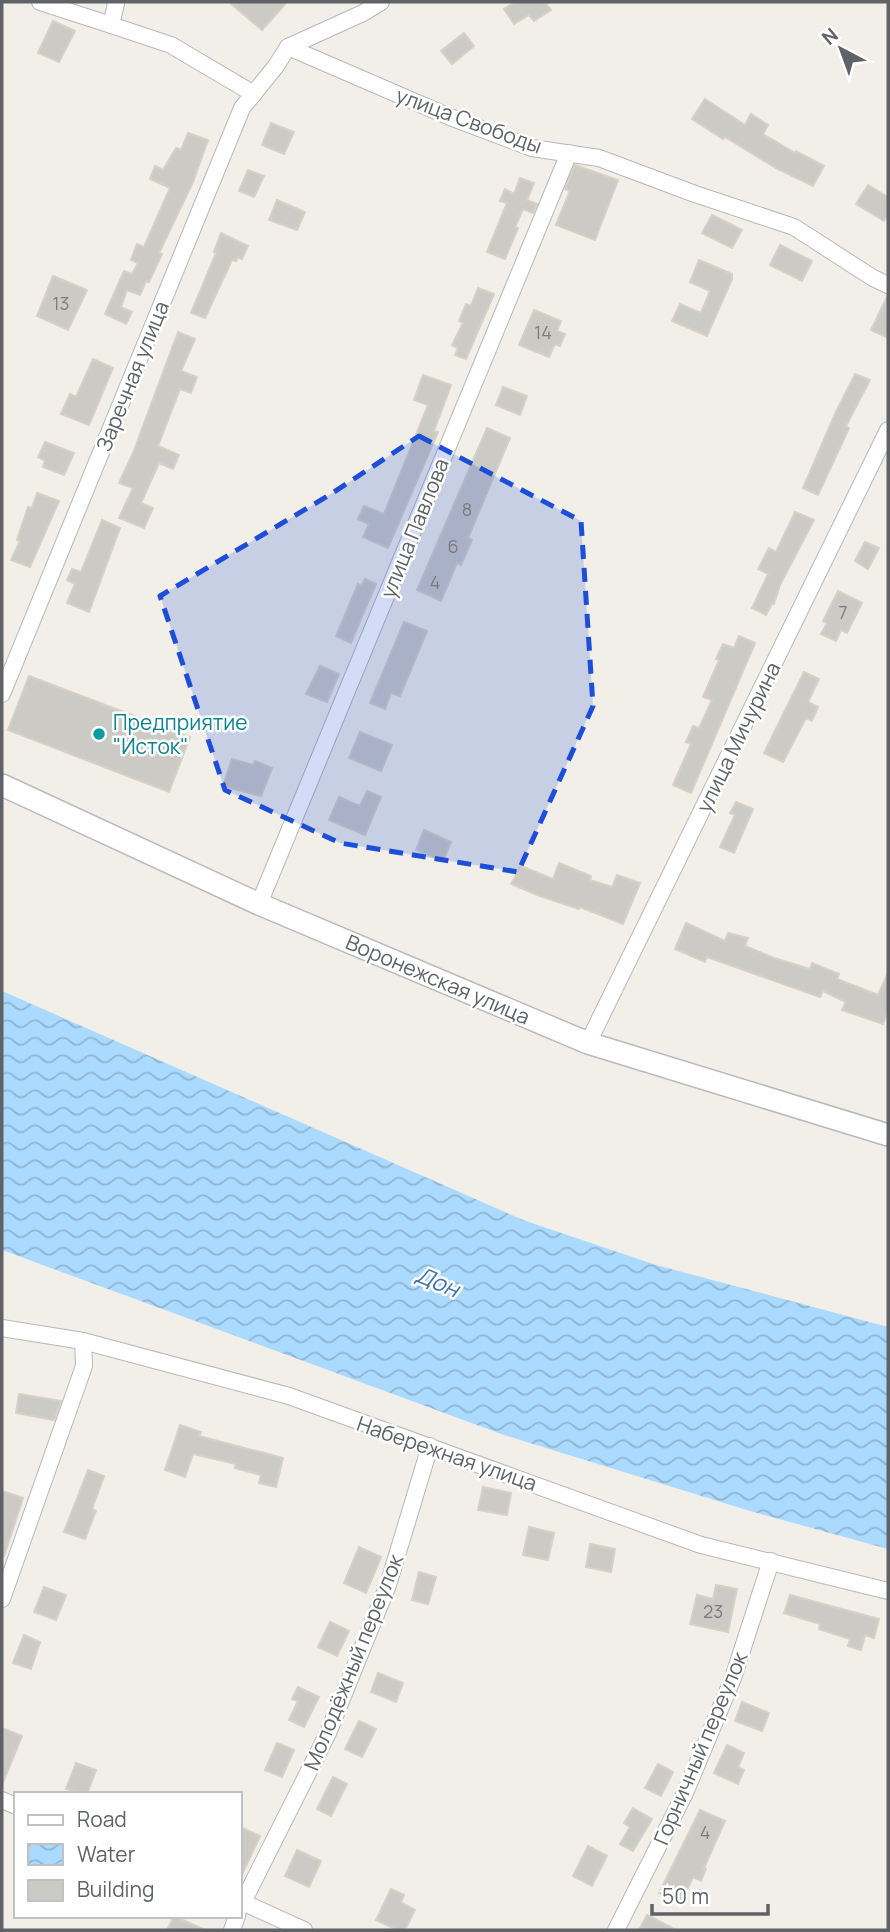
<svg xmlns="http://www.w3.org/2000/svg" width="890" height="1932" viewBox="0 0 890 1932" font-family="Manrope,sans-serif">
	<style>
		.water { fill: url(#water-waves) }
		.building { fill: #cccac5; stroke: #d6d1c6; stroke-width: 2 }
		.lines { fill: none; stroke-linecap: round; stroke-linejoin: round }
		.street-casing { stroke: #b5b8bc; stroke-width: 18 }
		.secondary-casing { stroke: #b6babf; stroke-width: 24 }
		.street { stroke: #fff; stroke-width: 16 }
		.secondary { stroke: #fff; stroke-width: 21 }
		.marked { fill: #1d4ed8; fill-opacity: 0.2; stroke: #1d4ed8; stroke-width: 5; stroke-dasharray: 14 9; stroke-linejoin: round }
		.culture-dot { fill: #0f9aa8; stroke: #fff; stroke-width: 2.5 }
		.labels { text-anchor: middle; dominant-baseline: central; stroke-width: 5; stroke-linejoin: round; paint-order: stroke }
		.number-label { font-size: 18px; fill: #7a7d7f }
		.street-label { font-size: 21px; fill: #5f6368; stroke: #fff }
		.culture-label { font-size: 21px; fill: #0d838f; stroke: #fff; text-anchor: start }
		.water-label { font-size: 23px; font-style: italic; fill: #4174aa; stroke: #fff }
	</style>
	<defs>
		<pattern id="water-waves" width="16" height="10" patternUnits="userSpaceOnUse" patternTransform="scale(1.75)"><rect width="16" height="10" fill="#aadaff"/><path d="M0 5q4-4 8 0t8 0" fill="none" stroke="#8eb4d2"/></pattern>
	</defs>
	<rect width="100%" height="100%" fill="#f1efe8"/>
	<!-- water -->
	<polygon class="water" points="2,991 523,1220 656,1265 888,1327 888,1549 750,1511 504,1435 2,1250"/>
	<!-- building -->
	<g class="building">
		<polygon points="229,2 287,2 262,30"/>
		<polygon points="515,2 550,2 546,4 551,10 534,21 529,15 514,24 504,9"/>
		<polygon points="53,21 75,31 59,62 38,53"/>
		<polygon points="464,33 474,46 452,64 441,51"/>
		<polygon points="705,99 745,125 751,114 768,125 763,134 795,153 796,151 824,166 813,186 776,168 725,137 723,139 692,119"/>
		<polygon points="271,123 294,132 284,154 262,145"/>
		<polygon points="188,133 208,140 193,182 159,253 162,254 149,282 146,281 140,295 127,290 121,307 132,312 126,324 105,314 124,271 132,274 138,263 131,260 137,244 144,247 170,188 150,179 155,166 163,170 176,148 181,150"/>
		<polygon points="575,165 618,180 595,240 556,225 570,191 565,189"/>
		<polygon points="248,170 264,176 254,197 239,191"/>
		<polygon points="520,178 534,183 527,200 537,204 533,213 523,209 515,227 518,228 505,259 487,252 507,203 500,201 505,189 514,194"/>
		<polygon points="868,185 888,197 888,215 884,221 856,204"/>
		<polygon points="277,200 305,212 297,230 269,220"/>
		<polygon points="712,215 742,230 732,248 702,233"/>
		<polygon points="221,233 248,246 242,259 238,257 236,261 232,260 205,318 191,313 216,253 214,252"/>
		<polygon points="780,245 812,261 802,281 770,265"/>
		<polygon points="699,260 732,274 732,279 707,336 672,321 680,304 701,313 710,291 690,282"/>
		<polygon points="53,276 87,290 68,330 37,316"/>
		<polygon points="478,288 494,294 466,359 455,355 458,348 452,345 463,323 459,321 466,304 471,306"/>
		<polygon points="888,295 888,338 871,330"/>
		<polygon points="534,310 561,321 557,331 565,334 560,346 555,344 549,357 519,345"/>
		<polygon points="178,332 195,339 181,371 197,377 191,393 180,389 158,446 179,455 173,469 159,463 141,503 153,508 144,528 119,518 133,488 119,483 133,453"/>
		<polygon points="93,359 113,368 89,425 61,414 70,394 76,397"/>
		<polygon points="855,374 870,380 846,426 849,428 818,495 803,488 835,414"/>
		<polygon points="423,375 451,385 434,431 438,432 388,548 363,537 369,524 358,519 364,506 384,514 428,405 414,400"/>
		<polygon points="503,387 527,396 520,415 496,405"/>
		<polygon points="487,428 510,438 468,538 472,540 461,565 457,563 441,601 417,590"/>
		<polygon points="45,442 74,453 64,475 43,467 45,461 38,457"/>
		<polygon points="37,493 59,501 30,567 11,560 20,541 17,540 28,507 32,508"/>
		<polygon points="795,512 814,520 780,585 774,604 772,604 766,615 752,608 768,574 758,569 769,548 776,552"/>
		<polygon points="102,520 120,528 89,612 67,603 75,584 67,580 72,569 81,572"/>
		<polygon points="865,542 879,548 868,569 855,561"/>
		<polygon points="365,579 376,584 351,643 336,636 358,584 361,586"/>
		<polygon points="838,591 862,603 847,633 841,630 836,641 821,634 827,623 823,621"/>
		<polygon points="404,622 427,631 400,696 391,693 385,709 370,703"/>
		<polygon points="739,636 755,643 691,793 673,785 691,744 686,742 693,726 699,728 712,700 703,697 719,660 716,659 723,644 734,648"/>
		<polygon points="320,666 339,674 327,702 306,694"/>
		<polygon points="804,672 819,679 808,702 818,707 812,721 806,718 783,762 764,753"/>
		<polygon points="29,676 190,737 169,792 8,730"/>
		<polygon points="360,732 392,745 381,771 349,758"/>
		<polygon points="232,759 253,765 255,761 272,768 261,796 223,786"/>
		<polygon points="367,791 381,797 365,835 329,820 339,797 360,806"/>
		<polygon points="736,802 753,809 734,853 720,847 735,815 730,813"/>
		<polygon points="424,830 451,842 443,861 416,850"/>
		<polygon points="559,863 591,876 590,880 612,887 617,875 640,883 623,924 580,907 579,909 540,896 511,884 521,866 553,879"/>
		<polygon points="686,923 725,941 728,933 748,938 745,946 774,958 810,969 812,963 839,974 837,979 878,995 888,973 888,1011 883,1024 842,1010 846,1002 823,991 820,997 707,957 705,962 675,949"/>
		<polygon points="19,1394 61,1401 54,1420 16,1413"/>
		<polygon points="180,1425 201,1432 199,1436 283,1458 276,1487 259,1483 261,1475 235,1468 236,1464 193,1454 185,1477 165,1470"/>
		<polygon points="88,1470 104,1476 92,1509 96,1511 85,1539 64,1532"/>
		<polygon points="483,1487 511,1493 507,1515 478,1510"/>
		<polygon points="2,1491 23,1498 4,1556 2,1555"/>
		<polygon points="529,1527 554,1533 548,1560 523,1555"/>
		<polygon points="590,1544 615,1549 611,1572 586,1567"/>
		<polygon points="359,1547 381,1557 366,1593 344,1583"/>
		<polygon points="419,1572 436,1577 428,1604 412,1600"/>
		<polygon points="716,1585 737,1589 728,1632 690,1624 697,1595 713,1599"/>
		<polygon points="44,1587 66,1595 56,1620 34,1612"/>
		<polygon points="790,1595 879,1619 874,1638 865,1635 861,1650 848,1646 850,1639 819,1629 820,1624 784,1613"/>
		<polygon points="330,1622 349,1631 337,1656 318,1647"/>
		<polygon points="24,1635 40,1642 31,1669 13,1663"/>
		<polygon points="378,1673 403,1683 396,1702 371,1692"/>
		<polygon points="298,1687 319,1697 304,1727 289,1720 298,1701 292,1699"/>
		<polygon points="742,1702 769,1713 762,1731 735,1721"/>
		<polygon points="359,1721 376,1729 362,1757 345,1749"/>
		<polygon points="2,1728 22,1736 2,1785"/>
		<polygon points="277,1743 294,1750 282,1777 265,1770"/>
		<polygon points="727,1745 744,1753 738,1767 744,1770 738,1784 714,1773"/>
		<polygon points="76,1763 96,1770 87,1794 66,1789"/>
		<polygon points="658,1764 673,1772 661,1796 645,1788"/>
		<polygon points="333,1777 347,1784 331,1816 317,1809"/>
		<polygon points="633,1808 652,1819 633,1851 620,1844 630,1827 624,1823"/>
		<polygon points="700,1810 725,1821 704,1868 706,1869 701,1881 693,1877 681,1903 659,1893"/>
		<polygon points="240,1827 260,1836 240,1879"/>
		<polygon points="588,1846 607,1856 592,1886 573,1876"/>
		<polygon points="297,1850 321,1861 309,1887 285,1876"/>
		<polygon points="391,1889 404,1895 401,1902 415,1910 405,1930 397,1930 376,1920"/>
		<polygon points="647,1915 676,1930 639,1930"/>
		<polygon points="174,1916 205,1930 167,1930"/>
	</g>
	<g class="lines">
		<defs>
			<g id="street">
				<polyline points="40,2 111,25"/>
				<polyline points="115,2 116,4 111,25 171,45 254,94"/>
				<polyline points="288,47 450,117 532,148 599,158 695,194 794,227 873,278 888,285"/>
				<polyline points="2,694 242,108 276,66 288,47 363,13 381,2"/>
				<polyline points="259,904 569,153"/>
				<polyline points="588,1043 888,430"/>
				<polyline points="2,1328 83,1341 289,1396 701,1545 888,1591"/>
				<polyline points="2,1599 84,1366 83,1341"/>
				<polyline points="2,1800 16,1806"/>
				<polyline points="240,1901 304,1930"/>
				<polyline points="240,1908 328,1733 388,1585 430,1446"/>
				<polyline points="232,1930 237,1916"/>
				<polyline points="616,1930 685,1793 733,1678 771,1561"/>
			</g>
			<polyline id="secondary" points="2,785 259,904 588,1043 888,1135"/>
		</defs>
		<!-- street casing -->
		<use href="#street" class="street-casing"/>
		<!-- secondary casing -->
		<use href="#secondary" class="secondary-casing"/>
		<!-- street -->
		<use href="#street" class="street"/>
		<!-- secondary -->
		<use href="#secondary" class="secondary"/>
	</g>
	<!-- marked area -->
	<path class="marked" d="M419,436L581,521L593,706L518,872L340,843L225,790L160,596L331,494Z"/>
	<!-- markers -->
	<circle class="culture-dot" cx="99" cy="734" r="7"/>
	<g class="labels">
		<!-- number labels -->
		<g class="number-label">
			<text x="61" y="303">13</text>
			<text x="543" y="332">14</text>
			<text x="467" y="509">8</text>
			<text x="453" y="546">6</text>
			<text x="435" y="582">4</text>
			<text x="843" y="612">7</text>
			<text x="713" y="1611">23</text>
			<text x="705" y="1832">4</text>
		</g>
		<!-- street labels -->
		<g class="street-label">
			<text transform="translate(469 120) rotate(20)">улица Свободы</text>
			<text transform="translate(132 376) rotate(-68)">Заречная улица</text>
			<text transform="translate(414 528) rotate(-68)">улица Павлова</text>
			<text transform="translate(738 737) rotate(-64)">улица Мичурина</text>
			<text transform="translate(438 979) rotate(23)">Воронежская улица</text>
			<text transform="translate(447 1453) rotate(19)">Набережная улица</text>
			<text transform="translate(353 1662) rotate(-68)">Молодёжный переулок</text>
			<text transform="translate(700 1748) rotate(-67)">Горничный переулок</text>
		</g>
		<!-- culture labels -->
		<g class="culture-label">
			<text x="113" y="722">Предприятие<tspan x="113" dy="24">"Исток"</tspan></text>
		</g>
		<!-- water labels -->
		<g class="water-label">
			<text transform="translate(438 1281) rotate(23)">Дон</text>
		</g>
	</g>
	<!-- border -->
	<rect width="890" height="1932" fill="none" stroke="#5f6368" stroke-width="7"/>
	<!-- legend -->
	<rect x="14" y="1792" width="228" height="126" fill="#ffffff" stroke="#bfc1c3" stroke-width="2"/>
	<rect x="28" y="1815" width="35" height="10" fill="#ffffff" stroke="#bfc1c3" stroke-width="2"/>
	<text x="77" y="1827" font-size="21" fill="#5f6368">Road</text>
	<rect x="28" y="1844" width="35" height="21" fill="url(#water-waves)" stroke="#bfc1c3" stroke-width="2"/>
	<text x="77" y="1862" font-size="21" fill="#5f6368">Water</text>
	<rect x="28" y="1880" width="35" height="21" fill="#cccac5" stroke="#bfc1c3" stroke-width="2"/>
	<text x="77" y="1897" font-size="21" fill="#5f6368">Building</text>
	<!-- north arrow -->
	<g transform="translate(841 49) rotate(319)" stroke="#ffffff" stroke-width="5" paint-order="stroke">
	<path d="M0-5L12 26L0 18L-12 26Z" fill="#5f6368"/>
	<text y="-10" font-size="19" font-weight="bold" text-anchor="middle" fill="#5f6368">N</text>
	</g>
	<!-- scale -->
	<path d="M652 1904v10h116v-10" fill="none" stroke="#5f6368" stroke-width="3.5"/>
	<text x="662" y="1904" font-size="21" fill="#5f6368" stroke="#ffffff" stroke-width="5" paint-order="stroke">50 m</text>
</svg>
